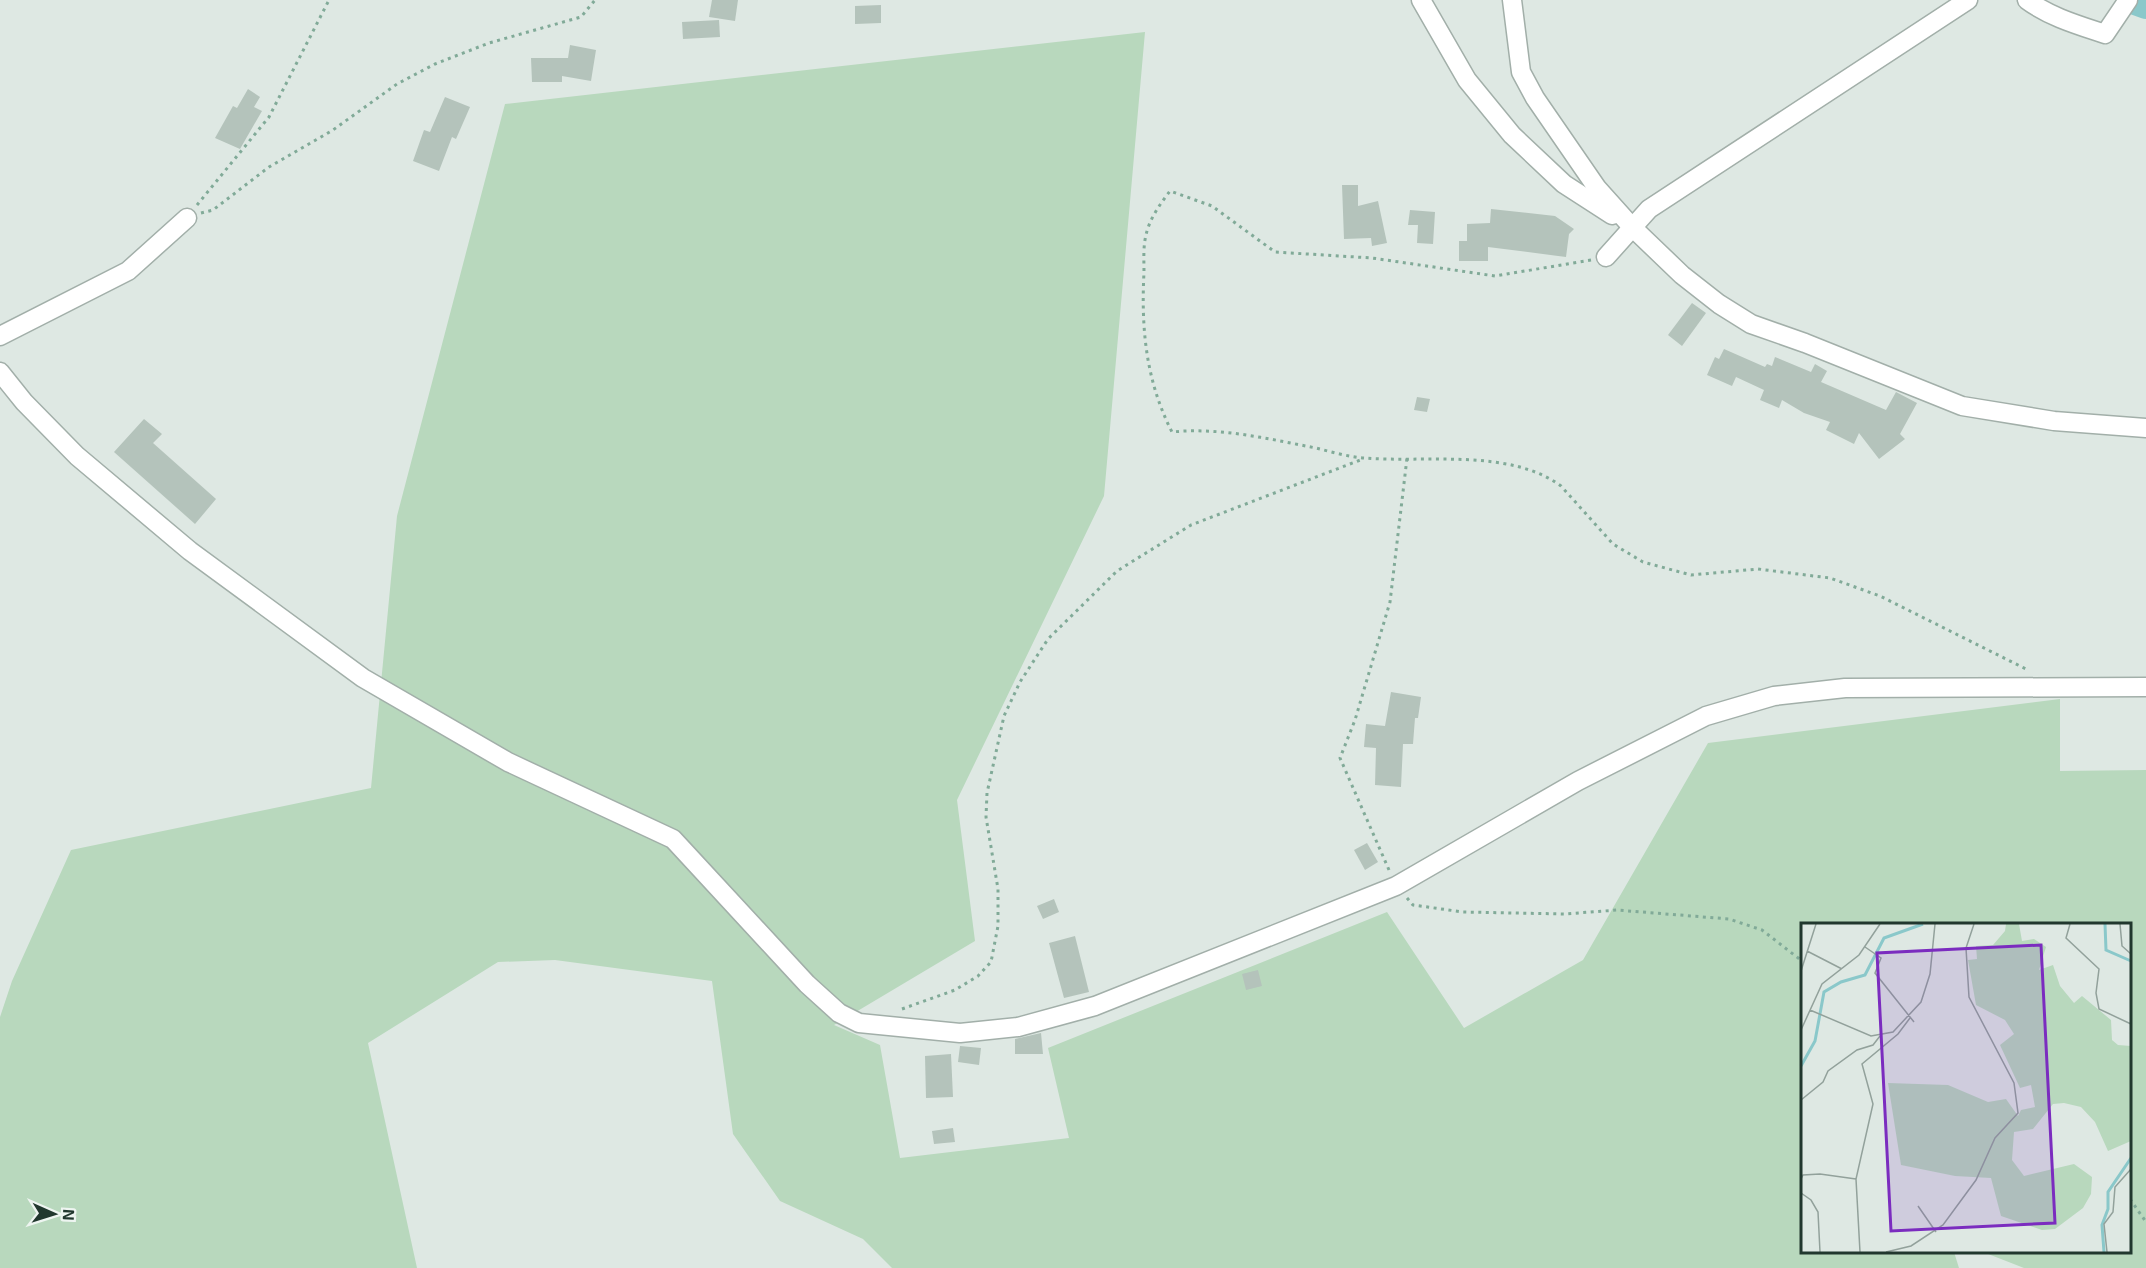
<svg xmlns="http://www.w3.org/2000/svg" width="2146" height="1268" viewBox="0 0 2146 1268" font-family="'Exo 2',sans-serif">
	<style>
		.green { fill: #b8d8bd }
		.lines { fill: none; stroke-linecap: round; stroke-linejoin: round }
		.river { stroke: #8ac8ca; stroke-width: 30 }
		.building { fill: #b4c3bb }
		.minor-casing { stroke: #a2afa9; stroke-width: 21 }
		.path { stroke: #81aa98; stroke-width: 3; stroke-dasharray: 3 4.5; stroke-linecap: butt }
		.minor { stroke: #fff; stroke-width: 18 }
		.inset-river { fill: none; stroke: #8ac8ca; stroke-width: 3 }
		.inset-road { fill: none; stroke: #92a19b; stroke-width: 1.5 }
		.view { fill: #7b2cbf; fill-opacity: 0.15; stroke: #7b2cbf; stroke-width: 3 }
		.inset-edge { fill: none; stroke: #21372e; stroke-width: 3 }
	</style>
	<rect width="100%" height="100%" fill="#dee8e3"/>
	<!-- green -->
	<polygon class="green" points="1145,32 1104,496 957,800 975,941 834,1025 880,1045 900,1158 1069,1138 1048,1048 1387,912 1464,1028 1583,960 1708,743 2060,699 2060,771 2146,770 2146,1268 2024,1268 1983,1252 2130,1252 2130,924 1802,924 1802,1252 1954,1252 1959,1268 892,1268 863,1239 780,1201 733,1134 712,981 555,960 498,962 368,1043 417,1268 0,1268 0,1017 12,981 71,850 371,788 397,516 505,104"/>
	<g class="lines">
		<!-- river -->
		<polyline class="river" points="2135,0 2146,4"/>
	</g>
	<!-- building -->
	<g class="building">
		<polygon points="712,0 738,0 735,21 709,17"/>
		<polygon points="881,5 881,23 855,24 855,6"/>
		<polygon points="719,20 720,37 683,39 682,22"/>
		<polygon points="570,45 596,50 591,81 562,76 562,82 532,82 531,58 568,58"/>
		<polygon points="248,89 260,97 254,107 262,111 240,149 215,138 233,106 237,108"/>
		<polygon points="445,97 470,107 456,139 452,137 439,171 413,161 424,130 430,132"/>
		<polygon points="1342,185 1358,185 1358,206 1378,201 1387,243 1372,246 1371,238 1344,239"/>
		<polygon points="1491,209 1555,216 1574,229 1569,234 1566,257 1488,247 1488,261 1459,261 1459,241 1467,241 1467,224 1490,223"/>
		<polygon points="1410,210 1435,212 1433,244 1417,243 1418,225 1408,225"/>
		<polygon points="1692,303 1706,313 1682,346 1668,335"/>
		<polygon points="1724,349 1765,367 1767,364 1772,366 1775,357 1811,372 1815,364 1827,371 1821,382 1886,410 1896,392 1917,403 1900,434 1905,439 1879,459 1859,433 1854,444 1826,430 1830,422 1804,413 1782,400 1779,408 1760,400 1764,390 1736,377 1732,386 1707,375 1715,357 1719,359"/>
		<polygon points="1417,397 1430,399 1427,412 1414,410"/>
		<polygon points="144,419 162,434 153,443 216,499 195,524 114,452"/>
		<polygon points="1391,692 1421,697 1418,718 1415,718 1413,744 1403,744 1401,787 1375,785 1376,748 1364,747 1366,724 1385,726"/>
		<polygon points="1367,843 1378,862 1365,870 1354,850"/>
		<polygon points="1054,899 1059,912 1043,919 1037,906"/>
		<polygon points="1075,936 1089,992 1064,998 1049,943"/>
		<polygon points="1258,970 1262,986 1246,990 1242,974"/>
		<polygon points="1041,1033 1043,1054 1015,1054 1015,1039"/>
		<polygon points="960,1046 981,1048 979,1065 958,1062"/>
		<polygon points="951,1054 953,1097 926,1098 925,1056"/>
		<polygon points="953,1128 955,1142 934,1144 932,1131"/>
	</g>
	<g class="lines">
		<defs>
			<g id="minor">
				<polyline points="1421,0 1467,80 1512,135 1564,184 1612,215"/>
				<polyline points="1512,0 1521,72 1535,98 1597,188 1632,227 1682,275 1719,304 1751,324 1805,343 1962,406 2054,421 2146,428"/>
				<path d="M2027,0C2050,17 2078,25 2105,34L2128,0"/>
				<polyline points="1606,257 1649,209 1968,0"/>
				<polyline points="0,336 128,271 187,218"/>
				<polyline points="0,372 24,402 77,456 190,551 363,678 508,762 673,839 807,984 839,1013 859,1023 960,1033 1018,1027 1095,1006 1396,886 1578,781 1706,716 1774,696 1845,688 2146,687"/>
			</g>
		</defs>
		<!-- minor casing -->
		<use href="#minor" class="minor-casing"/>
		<!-- path -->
		<g class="path">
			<polyline points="197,205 269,117 329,0"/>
			<polyline points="201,213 213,210 269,167 333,130 397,84 435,64 489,43 581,17 595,0"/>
			<path d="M1591,260L1495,276L1372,258L1275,252L1212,206L1170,191C1160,204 1149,220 1146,235C1143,247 1144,260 1144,272C1141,329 1146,381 1172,432C1220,427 1269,439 1316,448C1332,452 1349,457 1365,458C1426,463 1509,448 1561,486L1613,544L1643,562L1691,575L1758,569L1830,578L1880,596L2026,669"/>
			<polyline points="1389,870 1340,758 1355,720 1390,602 1407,458"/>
			<polyline points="1407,898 1413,905 1463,912 1565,914 1617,910 1729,919 1762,930 1802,961"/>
			<polyline points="902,1009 955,990 978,976 991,962 998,926 998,889 986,817 987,793 1004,716 1020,682 1048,639 1117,571 1191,525 1363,459"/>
			<polyline points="2130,1199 2146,1222"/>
		</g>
		<!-- minor -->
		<use href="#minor" class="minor"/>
	</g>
	<!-- overview -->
	<g transform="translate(1801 923)">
		<rect width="330" height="330" fill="#dee8e3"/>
		<path d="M205,1H218L221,18L233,16L245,24L238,47L252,42L259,63L273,80L281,73L310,97L311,117L317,122L330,123V218L307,228L294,199L280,184L263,180L252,181L232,206L213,209L211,237L223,253L273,241L291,254L290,271L282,285L254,306L241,307L200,293L190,255L154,253L100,242L87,160L147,162L187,179L205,176L217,193L220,187L234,184L230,162L219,165L199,122L213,111L204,97L175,82L167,37L176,36L175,23L192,22L204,8Z" fill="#b8d8bd"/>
		<path class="inset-river" d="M304,1L305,27L330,38M0,143L14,118L23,69L40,59L64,52L83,15L122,1M303,329L301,302L307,286V269L330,235"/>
		<path class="inset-road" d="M269,1L265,15L298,46L295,70L298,86L330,101M319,1L321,23L330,31M64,24L80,35L74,50L113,99M6,28L41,46M0,48L15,1M9,87L70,113L92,109L120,79L129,51L134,1M0,107L21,61L58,32L79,1M0,177L22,159L27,148L56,127L72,122L79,113M0,256L2,252L19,251L55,256M0,270L10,277L17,289L19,329M117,283L135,309M59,329L55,256L72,181L61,141L97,111L109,95M85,329L110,323L142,302L175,257L194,215L217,190L213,160L168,74L165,25L173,1M306,329L303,301L312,289L314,264L330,246"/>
		<path class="view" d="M240,22L254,300L90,308L76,30Z"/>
		<rect width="330" height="330" class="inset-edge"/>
	</g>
	<!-- north arrow -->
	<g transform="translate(54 1214) rotate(93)" stroke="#eef5f1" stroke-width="4.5" paint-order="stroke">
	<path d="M0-4.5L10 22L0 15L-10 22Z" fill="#21372e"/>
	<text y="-9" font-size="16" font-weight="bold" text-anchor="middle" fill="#21372e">N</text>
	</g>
</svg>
